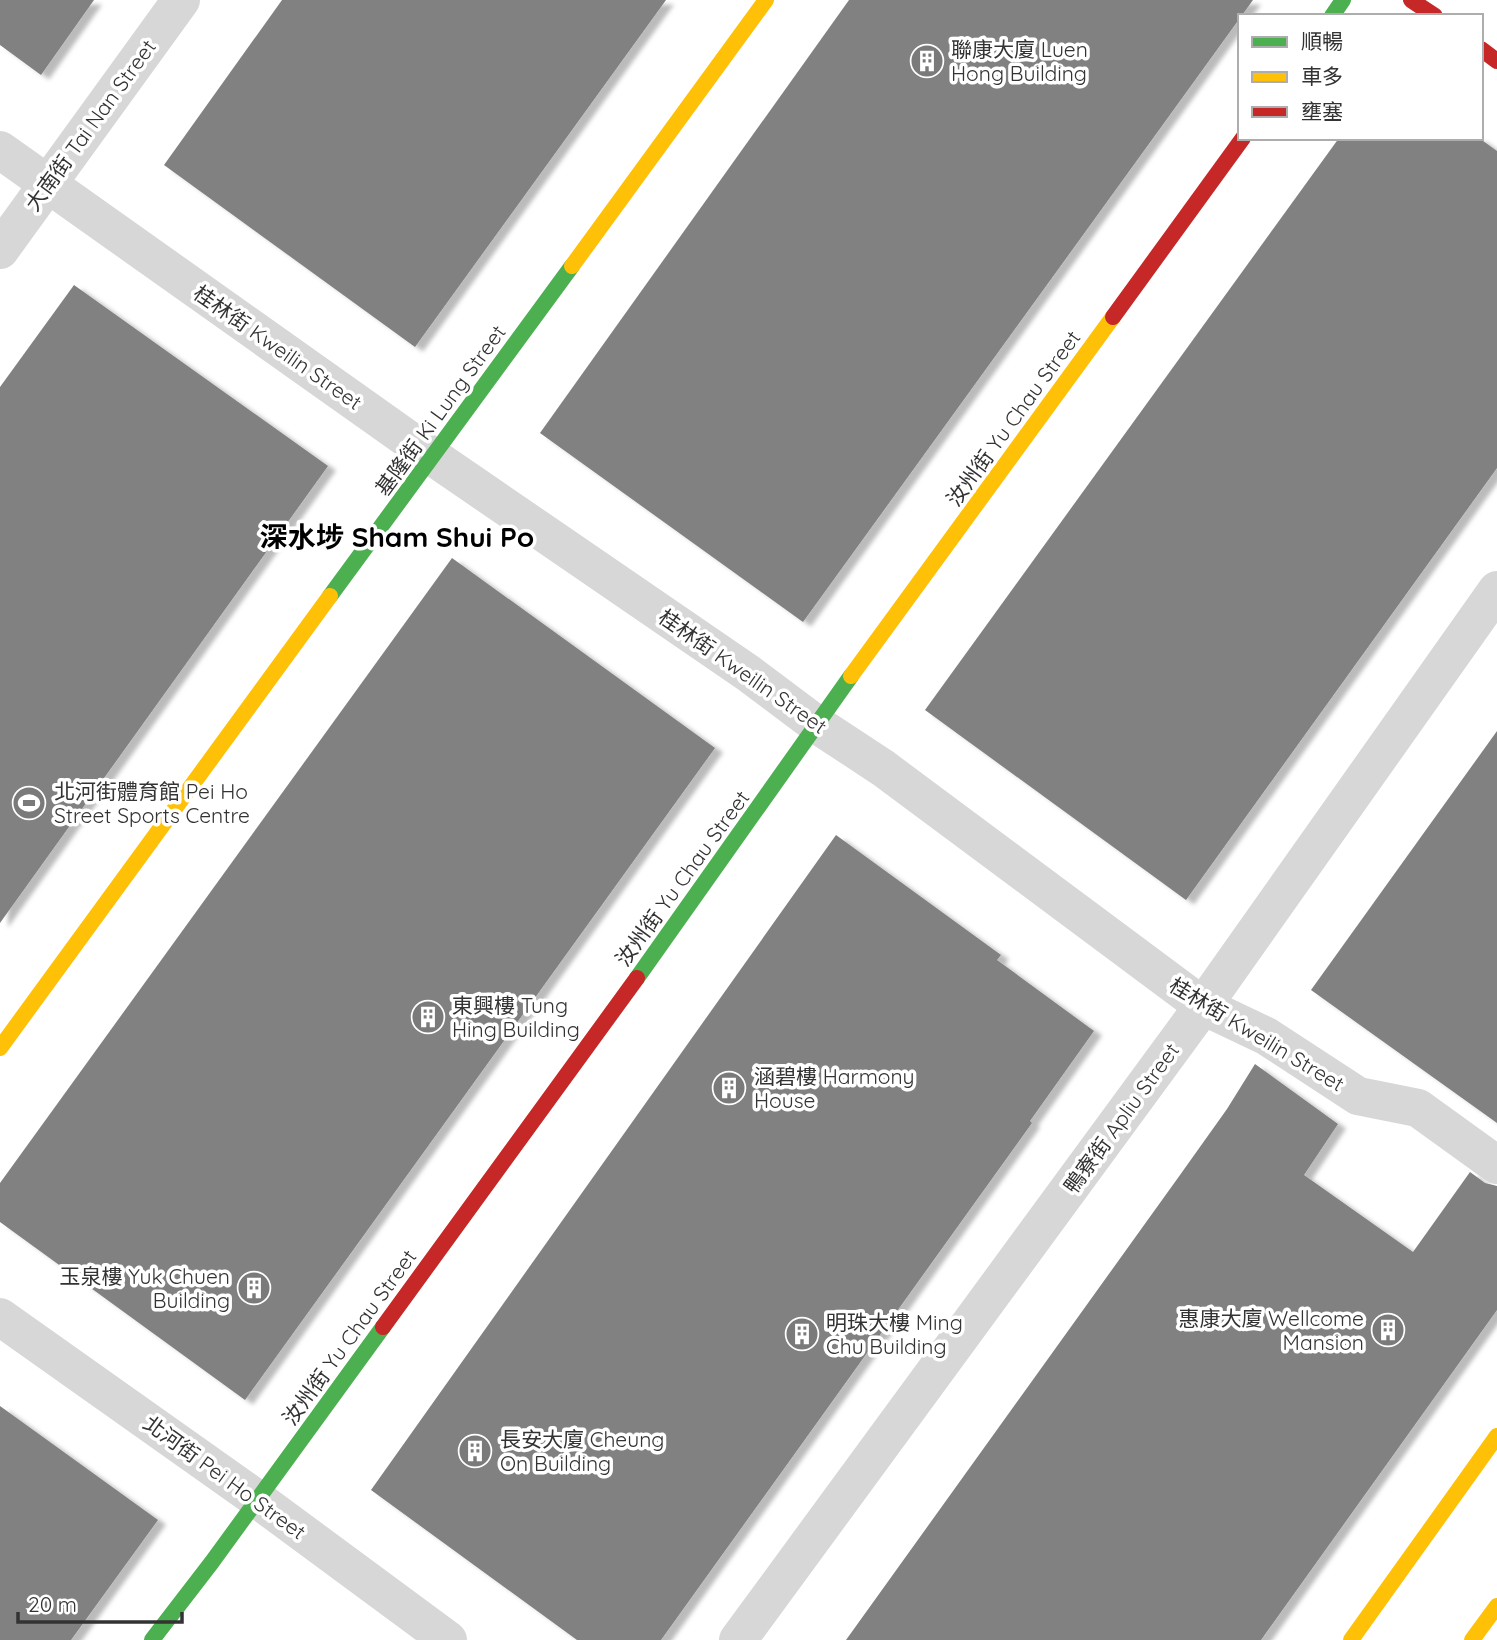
<svg xmlns="http://www.w3.org/2000/svg" width="1497" height="1640" viewBox="0 0 1497 1640" font-family="Quicksand,'Noto Sans TC',sans-serif">
	<style>
		.building { fill: #818181; filter: url(#shadow) }
		.lines { fill: none; stroke-linecap: round; stroke-linejoin: round }
		.street { stroke: #d7d7d7; stroke-width: 38 }
		.fast { stroke: #4caf50; stroke-width: 16 }
		.slow { stroke: #ffc107; stroke-width: 16 }
		.jam { stroke: #c62828; stroke-width: 16 }
		.labels { text-anchor: middle; dominant-baseline: central; stroke-width: 7; stroke-linejoin: round; paint-order: stroke }
		.poi-label { font-size: 21px; fill: #333; stroke: #fff; text-anchor: start }
		.street-label { font-size: 21px; fill: #333; stroke: #fff }
		.district-label { font-size: 28px; font-weight: bold; fill: #000; stroke: #fff }
	</style>
	<defs>
		<filter id="shadow"><feDropShadow dx="8" dy="4.5" stdDeviation="2" flood-color="#0004"/></filter>
	</defs>
	<rect width="100%" height="100%" fill="#fff"/>
	<!-- building -->
	<g class="building">
		<polygon points="0,0 94,0 41,75 0,45"/>
		<polygon points="282,0 666,0 415,347 164,165"/>
		<polygon points="849,0 1253,0 803,622 540,433"/>
		<polygon points="1339,138 1479,138 1497,151 1497,468 1186,900 925,710"/>
		<polygon points="74,285 328,466 0,923 0,387"/>
		<polygon points="452,558 715,748 245,1400 0,1222 0,1183"/>
		<polygon points="1497,731 1497,1123 1311,990"/>
		<polygon points="836,835 1001,955 997,960 1094,1031 1030,1121 1032,1123 661,1640 577,1640 371,1490"/>
		<polygon points="1255,1064 1338,1124 1304,1175 1413,1252 1470,1172 1485,1183 1497,1186 1497,1310 1261,1640 846,1640 1180,1175 1227,1109"/>
		<polygon points="0,1406 158,1520 71,1640 0,1640"/>
	</g>
	<g class="lines">
		<!-- street -->
		<g class="street">
			<polyline points="0,150 433,457 748,673 816,724 883,768 1203,1006 1266,1036 1358,1096 1418,1108 1497,1165"/>
			<polyline points="0,250 181,0"/>
			<polyline points="0,1317 257,1499 448,1640"/>
			<polyline points="738,1640 1203,1006 1497,590"/>
		</g>
		<!-- fast -->
		<g class="fast">
			<polyline points="1332,16 1343,0"/>
			<polyline points="330,596 572,266"/>
			<polyline points="637,978 851,676"/>
			<polyline points="152,1640 212,1562 383,1327"/>
		</g>
		<!-- slow -->
		<g class="slow">
			<polyline points="572,266 766,0"/>
			<polyline points="851,676 1113,317"/>
			<polyline points="0,1048 330,596"/>
			<polyline points="1351,1640 1497,1436"/>
			<polyline points="1472,1640 1497,1606"/>
		</g>
		<!-- jam -->
		<g class="jam">
			<polyline points="1411,0 1435,16"/>
			<polyline points="1481,49 1497,61"/>
			<polyline points="1113,317 1243,138"/>
			<polyline points="383,1327 637,978"/>
		</g>
	</g>
	<!-- icons -->
	<defs>
		<symbol id="building-disc" viewBox="-11 -11 22 22"><circle r="9.5" fill="#7a7a7a" stroke="#fff"/><path d="M-4-6H4V6H1V3H-1V6H-4ZM-2.5-4.3h1.7v1.8h-1.7ZM.8-4.3h1.7v1.8H.8ZM-2.5-1h1.7V.8h-1.7ZM.8-1h1.7V.8H.8Z" fill="#fff"/></symbol>
		<symbol id="stadium-disc" viewBox="-11 -11 22 22"><circle r="9.5" fill="#7a7a7a" stroke="#fff"/><path d="M0-5a6.5 5 0 1 0 0 10a6.5 5 0 1 0 0-10ZM-3.5-1.8h7v3.6h-7Z" fill="#fff"/></symbol>
	</defs>
	<g fill-rule="evenodd">
		<use href="#building-disc" x="908" y="42" width="38" height="38"/>
		<use href="#stadium-disc" x="10" y="784" width="38" height="38"/>
		<use href="#building-disc" x="409" y="998" width="38" height="38"/>
		<use href="#building-disc" x="710" y="1069" width="38" height="38"/>
		<use href="#building-disc" x="235" y="1269" width="38" height="38"/>
		<use href="#building-disc" x="1369" y="1311" width="38" height="38"/>
		<use href="#building-disc" x="783" y="1315" width="38" height="38"/>
		<use href="#building-disc" x="456" y="1432" width="38" height="38"/>
	</g>
	<g class="labels">
		<!-- poi labels -->
		<g class="poi-label">
			<text x="951" y="49">聯康大廈 Luen<tspan x="951" dy="24">Hong Building</tspan></text>
			<text x="54" y="791">北河街體育館 Pei Ho<tspan x="54" dy="24">Street Sports Centre</tspan></text>
			<text x="452" y="1005">東興樓 Tung<tspan x="452" dy="24">Hing Building</tspan></text>
			<text x="754" y="1076">涵碧樓 Harmony<tspan x="754" dy="24">House</tspan></text>
			<text x="230" y="1276" text-anchor="end">玉泉樓 Yuk Chuen<tspan x="230" dy="24">Building</tspan></text>
			<text x="1364" y="1318" text-anchor="end">惠康大廈 Wellcome<tspan x="1364" dy="24">Mansion</tspan></text>
			<text x="826" y="1322">明珠大樓 Ming<tspan x="826" dy="24">Chu Building</tspan></text>
			<text x="500" y="1439">長安大廈 Cheung<tspan x="500" dy="24">On Building</tspan></text>
		</g>
		<!-- street labels -->
		<g class="street-label">
			<text transform="translate(90 125) rotate(-54)">大南街 Tai Nan Street</text>
			<text transform="translate(278 347) rotate(35)">桂林街 Kweilin Street</text>
			<text transform="translate(440 410) rotate(-54)">基隆街 Ki Lung Street</text>
			<text transform="translate(1013 418) rotate(-54)">汝州街 Yu Chau Street</text>
			<text transform="translate(743 671) rotate(35)">桂林街 Kweilin Street</text>
			<text transform="translate(682 878) rotate(-54)">汝州街 Yu Chau Street</text>
			<text transform="translate(1257 1034) rotate(31)">桂林街 Kweilin Street</text>
			<text transform="translate(1121 1118) rotate(-54)">鴨寮街 Apliu Street</text>
			<text transform="translate(349 1337) rotate(-54)">汝州街 Yu Chau Street</text>
			<text transform="translate(225 1477) rotate(36)">北河街 Pei Ho Street</text>
		</g>
		<!-- district labels -->
		<g class="district-label">
			<text x="397" y="536">深水埗 Sham Shui Po</text>
		</g>
	</g>
	<!-- legend -->
	<rect x="1238" y="14" width="245" height="126" fill="#ffffff" stroke="#adadad" stroke-width="2"/>
	<rect x="1252" y="37" width="35" height="10" fill="#4caf50" stroke="#adadad" stroke-width="2"/>
	<text x="1301" y="49" font-size="21" fill="#333333">順暢</text>
	<rect x="1252" y="72" width="35" height="10" fill="#ffc107" stroke="#adadad" stroke-width="2"/>
	<text x="1301" y="84" font-size="21" fill="#333333">車多</text>
	<rect x="1252" y="107" width="35" height="10" fill="#c62828" stroke="#adadad" stroke-width="2"/>
	<text x="1301" y="119" font-size="21" fill="#333333">壅塞</text>
	<!-- scale -->
	<path d="M18 1612v10h164v-10" fill="none" stroke="#333333" stroke-width="3.5"/>
	<text x="28" y="1612" font-size="21" fill="#333333" stroke="#ffffff" stroke-width="5" paint-order="stroke">20 m</text>
</svg>
